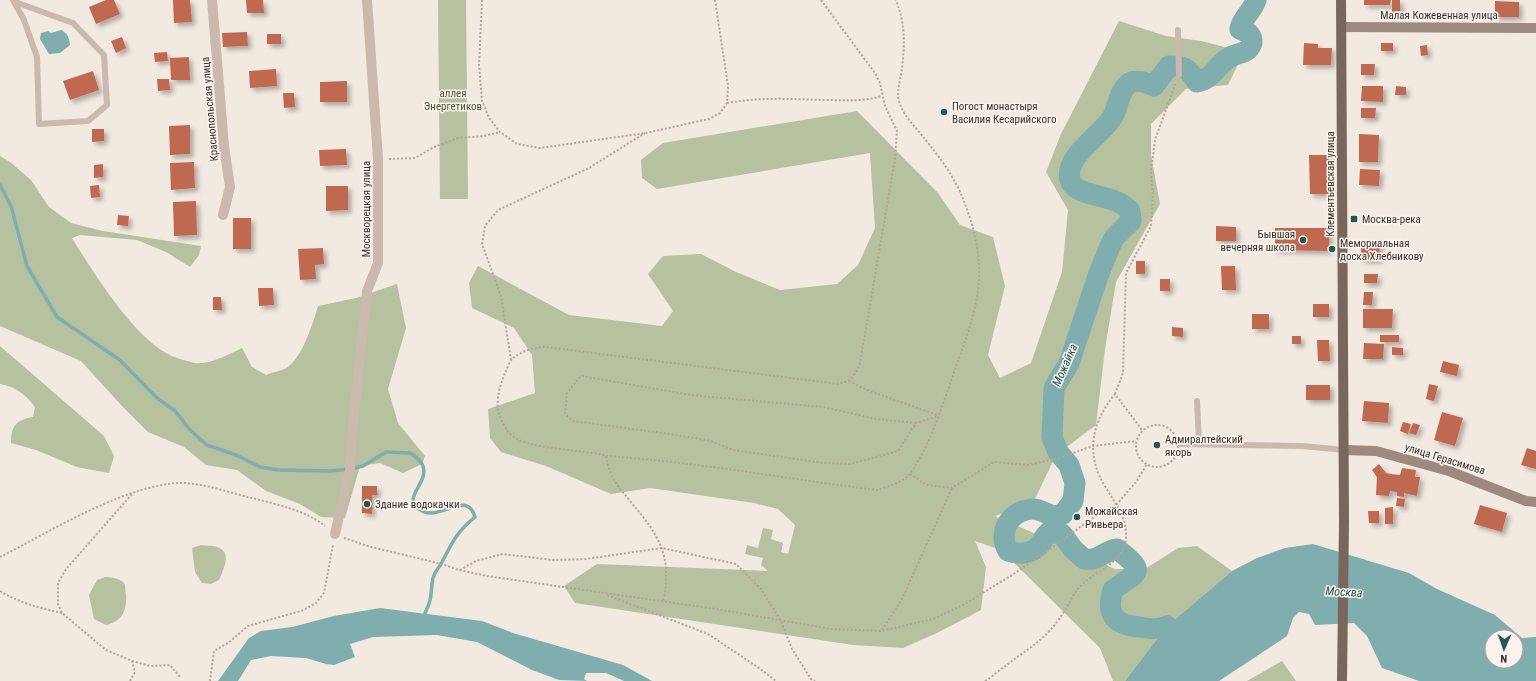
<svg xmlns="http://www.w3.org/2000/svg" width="1536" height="681" viewBox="0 0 1536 681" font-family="'Roboto Condensed',sans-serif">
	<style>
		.green { fill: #b6c1a0 }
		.water { fill: #80adae; fill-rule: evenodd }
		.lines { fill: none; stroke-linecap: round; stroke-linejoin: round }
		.stream { stroke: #80adae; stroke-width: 3.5 }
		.river { stroke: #80adae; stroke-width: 21 }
		.building { fill: #c06951; filter: url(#shadow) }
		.path { stroke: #b6a396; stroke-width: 2; stroke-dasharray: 2 2; stroke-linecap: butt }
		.lane { stroke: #cab9ac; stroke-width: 6 }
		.street { stroke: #cab9ac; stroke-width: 10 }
		.secondary { stroke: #9e897e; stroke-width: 10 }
		.primary { stroke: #79665d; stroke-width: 10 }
		.poi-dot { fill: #225658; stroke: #faf3ed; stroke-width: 1.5 }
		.labels { text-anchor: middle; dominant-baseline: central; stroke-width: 3; stroke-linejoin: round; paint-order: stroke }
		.street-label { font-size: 11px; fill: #382f2b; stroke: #faf3ed }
		.park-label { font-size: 11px; fill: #485530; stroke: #faf3ed }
		.poi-label { font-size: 11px; fill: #382f2b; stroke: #faf3ed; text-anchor: start }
		.water-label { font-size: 12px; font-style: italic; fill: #225658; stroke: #faf3ed }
	</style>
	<defs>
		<filter id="shadow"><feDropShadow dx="3.5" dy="3.5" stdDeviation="2" flood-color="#0004"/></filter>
	</defs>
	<rect width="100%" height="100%" fill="#f2e9e0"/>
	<!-- green -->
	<g class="green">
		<polygon points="438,0 466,0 468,199 440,199"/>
		<polygon points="1119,21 1166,36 1201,41 1244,52 1228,85 1186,89 1151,124 1151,155 1160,204 1116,282 1105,349 1096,425 1056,455 1033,503 995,516 1115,569 1145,569 1178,548 1197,546 1232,571 1167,626 1125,681 1113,681 1100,648 1001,550 975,541 986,567 981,610 939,632 903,648 853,645 575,603 564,586 597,564 768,571 761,565 763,558 745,554 747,545 758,548 763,528 773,530 771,539 783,543 781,552 788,554 795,525 778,509 754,503 650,488 611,494 546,466 501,452 490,438 488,409 535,393 532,355 514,328 472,308 469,283 478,266 569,315 662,326 673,311 648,274 663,256 701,254 736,272 780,290 837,284 858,265 875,228 870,153 657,189 642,178 641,160 663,143 857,111 938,193 960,225 993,237 1005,286 988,355 1000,378 1031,363 1062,272 1068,210 1046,172 1061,134"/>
		<path d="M0,156L10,162L31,180L49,207L71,223L103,231L201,246L199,255L190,267L166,252L137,240L80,235L72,238C93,272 131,333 166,353C174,358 187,361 195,363C210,365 229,354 242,348L252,367L266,375C272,372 284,371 289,366C303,355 313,323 318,306L356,298L397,284L406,328L388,389L398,423L425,456L422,464L403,473L380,463L360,466L345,518L321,517L300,504L266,491L237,470L206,465L184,447L148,432L122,406L81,361L0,326Z"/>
		<path d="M0,346L104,436L114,456L109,473L77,467L36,450L11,443C11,426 16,420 33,417L35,407C25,394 16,387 0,384Z"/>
		<path d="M201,545C206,546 212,545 217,547C233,552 223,570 219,580L211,584L202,583L195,572L192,548Z"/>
		<path d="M105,577C111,577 118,578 123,582C126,585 125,590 126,594C127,610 123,621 106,625L94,619L89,595L97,580Z"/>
		<polygon points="1282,661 1296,681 1247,681"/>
	</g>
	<!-- water -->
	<g class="water">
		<path d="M61,30C68,33 69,38 70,45L60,53L49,54L40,39L41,33L48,31L51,33Z"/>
		<path d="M1313,544L1409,573L1437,589L1495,615L1522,638L1536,637V681H1419L1382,668L1367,636L1354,623L1315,625L1309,614L1299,612L1293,618L1287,636L1219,681H1125L1167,626L1232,571L1257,558L1285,548ZM1492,637H1516V661H1492Z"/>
		<polygon points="380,608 482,621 513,633 623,665 652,681 624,681 606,673 586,673 584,679 587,681 559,680 532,670 477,642 437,635 373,637 350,644 355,657 334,665 326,664 306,658 271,656 251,660 238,681 218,681 249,638 261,631 292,627 334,616"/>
	</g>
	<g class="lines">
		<!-- stream -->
		<path class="stream" d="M0,185L11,206L27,266L57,317L120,360L157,398L175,411L190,430L207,445L236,455L260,467L278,470L330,471L350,469L363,466L386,452L410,453C415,456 421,461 423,466C429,485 399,498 422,511C440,521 467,489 475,517C456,533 453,541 442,562C439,568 435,571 433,578C430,593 433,598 425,613"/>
		<!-- river -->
		<path class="river" d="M1187,647L1167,626C1157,630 1151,629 1140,627C1116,625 1105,616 1113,590C1137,571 1149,574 1117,549C1103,551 1100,561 1084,559L1073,549L1062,534L1049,532C1044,536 1044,538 1041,543C1033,554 1020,555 1008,551C997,532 1010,510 1033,509C1039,509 1045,513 1051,515C1054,516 1059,515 1063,514L1073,501L1075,483L1069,465L1058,452L1052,437L1054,388L1069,363L1098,276L1111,244L1114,238L1131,221L1130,211C1116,193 1075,198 1070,180C1064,155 1104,134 1113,116C1119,105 1118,93 1128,84C1135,78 1147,83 1154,86L1169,66C1184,65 1189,69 1197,82C1214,79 1218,62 1232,56C1241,52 1248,54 1252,43C1252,33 1248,33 1240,29C1242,17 1253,11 1256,0"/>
	</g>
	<!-- building -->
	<g class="building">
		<polygon points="106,0 114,0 120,14 96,24 89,7"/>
		<polygon points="173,0 190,0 192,22 174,23"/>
		<polygon points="246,0 263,0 264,13 247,13"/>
		<polygon points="1364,0 1391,0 1390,5 1364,5"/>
		<polygon points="1392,0 1400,0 1400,11 1392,12"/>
		<polygon points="1495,1 1519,2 1519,17 1495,17"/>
		<polygon points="247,32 248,46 223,47 222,33"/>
		<rect x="267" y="34" width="14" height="10"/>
		<polygon points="122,37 126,48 116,53 111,41"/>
		<polygon points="1304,43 1318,44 1318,48 1332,48 1331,65 1303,65"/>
		<rect x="1381" y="43" width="12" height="8"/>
		<polygon points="1427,45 1428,55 1421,56 1420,46"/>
		<polygon points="167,52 168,61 155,62 154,53"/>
		<polygon points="189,57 190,80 171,80 170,58"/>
		<polygon points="1361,64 1375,64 1374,75 1361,75"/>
		<polygon points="276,69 277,86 250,88 249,71"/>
		<polygon points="93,71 99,90 70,100 63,81"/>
		<polygon points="157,79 169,79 170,90 158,91"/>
		<polygon points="347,81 347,102 320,102 320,82"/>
		<polygon points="1362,86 1383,86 1383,102 1361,101"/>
		<polygon points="1396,86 1406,87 1406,95 1395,95"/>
		<polygon points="283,93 294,93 295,107 284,108"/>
		<polygon points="1361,108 1376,108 1375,118 1361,118"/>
		<polygon points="190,125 190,154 170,155 169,126"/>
		<polygon points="92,129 104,129 104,141 92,142"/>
		<polygon points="1359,134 1379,135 1378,162 1359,162"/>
		<polygon points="346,149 347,165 320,166 319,150"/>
		<polygon points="1309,155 1329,155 1330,194 1310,194"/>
		<polygon points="194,162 195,188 171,190 170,163"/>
		<polygon points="103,164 103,177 94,178 94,165"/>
		<polygon points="1360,169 1380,170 1379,186 1359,185"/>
		<polygon points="99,185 100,197 91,198 90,186"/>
		<polygon points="326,186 348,186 348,210 326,211"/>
		<polygon points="196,201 197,235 174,236 173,202"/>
		<polygon points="118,215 129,216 128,226 117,225"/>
		<rect x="233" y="218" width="18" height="31"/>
		<polygon points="1216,226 1236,227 1236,241 1216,241"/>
		<polygon points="1275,228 1329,228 1329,251 1275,250"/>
		<polygon points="1361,240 1380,240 1379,260 1361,260"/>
		<polygon points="323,248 324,264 315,265 316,279 300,280 298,249"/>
		<rect x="1136" y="261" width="9" height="13"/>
		<polygon points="1221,266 1235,266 1236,290 1222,290"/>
		<polygon points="1364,274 1378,274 1377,283 1364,283"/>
		<rect x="1160" y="279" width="10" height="12"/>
		<polygon points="258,288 273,288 274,305 259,306"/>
		<polygon points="1364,292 1373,292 1372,305 1363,305"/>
		<polygon points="213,297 221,297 222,310 213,310"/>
		<rect x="1313" y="304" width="16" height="13"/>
		<polygon points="1363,309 1393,309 1392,328 1363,328"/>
		<rect x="1252" y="314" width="17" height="15"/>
		<polygon points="1172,327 1183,328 1183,337 1172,336"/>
		<rect x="1380" y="335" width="19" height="7"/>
		<rect x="1292" y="336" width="9" height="8"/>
		<polygon points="1317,340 1329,340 1330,361 1318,361"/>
		<polygon points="1364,343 1384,344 1383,359 1363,359"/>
		<polygon points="1392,347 1403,348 1403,355 1392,355"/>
		<polygon points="1443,361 1459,365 1457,376 1440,372"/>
		<polygon points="1429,384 1438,386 1434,401 1426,399"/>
		<rect x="1306" y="385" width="24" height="15"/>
		<polygon points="1364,401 1389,403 1388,423 1362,421"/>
		<polygon points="1442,412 1463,418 1455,446 1434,440"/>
		<polygon points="1403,422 1411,424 1408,434 1400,431"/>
		<polygon points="1413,423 1420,425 1416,435 1409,433"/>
		<polygon points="1527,448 1536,451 1536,469 1521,465"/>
		<polygon points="1379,464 1386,473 1391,474 1400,475 1402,468 1416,470 1415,477 1420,477 1417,496 1404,493 1404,497 1397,496 1397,492 1390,491 1389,496 1376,495 1377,477 1372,470"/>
		<polygon points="362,486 377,486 377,495 372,495 372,514 362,513"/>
		<polygon points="1397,498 1405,499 1404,507 1396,506"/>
		<polygon points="1480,505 1507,513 1502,532 1474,524"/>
		<polygon points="1393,507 1393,524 1385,524 1385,508"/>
		<polygon points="1368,511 1379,511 1379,523 1369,523"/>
	</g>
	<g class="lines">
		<!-- path -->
		<g class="path">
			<polyline points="482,0 479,65 482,101 489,118 500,132 517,144 540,148 646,133 709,119 720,113 727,103 728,86 715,0"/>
			<path d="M821,0L875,73L880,83L885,106L897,131L895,159L860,363C855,376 851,381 838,384L546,347C534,347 521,351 512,359C509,362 507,369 505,373C499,388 493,407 503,423C505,426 506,430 509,433C526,451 581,448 606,456C697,462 787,479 877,490C887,487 905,482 911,472C930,445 941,409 952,378C964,342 980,308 979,270C979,246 972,221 963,199C955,178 939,156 924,138C915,126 903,116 899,101C896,90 901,79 902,68C905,44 905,23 896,0"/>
			<path d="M727,103C759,97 791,99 824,100C844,100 863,102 882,96"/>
			<polyline points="389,159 415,158 434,147 458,138 484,136 500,132"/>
			<polyline points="511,360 501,296 482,244 485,226 498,210 589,168 645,133"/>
			<polyline points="849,381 867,390 937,415"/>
			<polyline points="1115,394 1123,373 1126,273 1151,226 1153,196 1151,171 1155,140 1176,82"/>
			<polyline points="916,423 876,419 823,407 691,395 581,376 567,393 565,414 573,421 670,434 711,441 733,450 824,463 850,464 898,451 916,423 938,416"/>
			<circle cx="1157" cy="446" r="21"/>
			<path d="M606,456C610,478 616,484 630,501C659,535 673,556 663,602"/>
			<polyline points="910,474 927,485 952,488 994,462 1028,465 1059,458 1093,446 1136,441"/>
			<polyline points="344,538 371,547 442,564 459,570 487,576 716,609 831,629 881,631 933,619 965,604 1012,575 1063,540 1088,521 1117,504 1136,482 1147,464"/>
			<path d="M0,557C49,532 130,482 184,483C207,484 230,493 252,498C278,505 305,510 325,526"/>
			<polyline points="460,570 476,561 503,554 553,560 586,559 662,548 736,564 761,589 781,621 792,649 811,679 815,681"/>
			<path d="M0,591C19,603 40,608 62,613"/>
			<polyline points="607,595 708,634 759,668 776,681"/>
			<polyline points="882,630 902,599 952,488"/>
			<polyline points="132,661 150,666 170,665 180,677"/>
			<polyline points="130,681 135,672 132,661 106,650 62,613 58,604 58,583 66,569 133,493"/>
			<polyline points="210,681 214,651 228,643 248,626 304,610 316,603 324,593 333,545"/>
			<path d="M985,681C992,677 998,671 1004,667C1023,652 1042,642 1057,622C1065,612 1070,599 1078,589C1093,570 1127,564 1126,534C1126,516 1115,503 1106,488C1085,455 1091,423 1115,394L1142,430"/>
		</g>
		<!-- lane -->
		<g class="lane">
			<polyline points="13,0 24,20 37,57 39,124 88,121 107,105 104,55 73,23 15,2"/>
			<polyline points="1178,30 1179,75"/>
			<polyline points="1197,401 1199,444"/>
			<polyline points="1180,444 1302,446 1344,450"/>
		</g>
		<!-- street -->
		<g class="street">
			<polyline points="212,0 224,146 230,187 223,215"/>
			<polyline points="335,534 350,469 352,433 367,291 378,263 378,159 367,0"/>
		</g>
		<!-- secondary -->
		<g class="secondary">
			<polyline points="1342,27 1536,28"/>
			<polyline points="1344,450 1376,451 1449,471 1526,501 1536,502"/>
		</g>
		<!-- primary -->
		<polyline class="primary" points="1341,0 1344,521 1342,681"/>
	</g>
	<!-- markers -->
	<g class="poi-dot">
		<circle cx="944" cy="112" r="4"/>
		<rect x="1350" y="215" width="8" height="8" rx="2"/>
		<circle cx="1303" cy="240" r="4"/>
		<circle cx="1332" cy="249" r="4"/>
		<circle cx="1157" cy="445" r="4"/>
		<circle cx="367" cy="504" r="4"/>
		<circle cx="1077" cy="517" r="4"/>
	</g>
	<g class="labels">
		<!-- street labels -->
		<g class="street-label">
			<text x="1439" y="15">Малая Кожевенная улица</text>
			<text transform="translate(210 109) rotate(-95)">Краснопольская улица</text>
			<text transform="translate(1330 184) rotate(-90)">Клементьевская улица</text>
			<text transform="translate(366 209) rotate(-90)">Москворецкая улица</text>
			<text transform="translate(1445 459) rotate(17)">улица Герасимова</text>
		</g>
		<!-- park labels -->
		<g class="park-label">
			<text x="453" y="93">аллея<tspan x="453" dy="13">Энергетиков</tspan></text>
		</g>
		<!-- poi labels -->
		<g class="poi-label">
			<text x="952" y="106">Погост монастыря<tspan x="952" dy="13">Василия Кесарийского</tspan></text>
			<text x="1362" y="219">Москва-река</text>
			<text x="1295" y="234" text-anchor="end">Бывшая<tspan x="1295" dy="13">вечерняя школа</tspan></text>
			<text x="1340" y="243">Мемориальная<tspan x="1340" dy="13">доска Хлебникову</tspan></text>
			<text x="1165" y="439">Адмиралтейский<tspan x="1165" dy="13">якорь</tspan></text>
			<text x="375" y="504">Здание водокачки</text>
			<text x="1085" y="511">Можайская<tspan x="1085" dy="13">Ривьера</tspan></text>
		</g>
		<!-- water labels -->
		<g class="water-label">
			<text transform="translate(1065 365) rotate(-66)">Можайка</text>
			<text transform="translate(1344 592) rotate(3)">Москва</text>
		</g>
	</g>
	<!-- north arrow -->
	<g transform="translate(1504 649) rotate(182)"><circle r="19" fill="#faf3ed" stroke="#aca59f"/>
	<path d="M0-3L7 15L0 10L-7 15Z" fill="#225658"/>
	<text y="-6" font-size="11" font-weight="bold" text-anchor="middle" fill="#382f2b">N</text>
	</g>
</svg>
